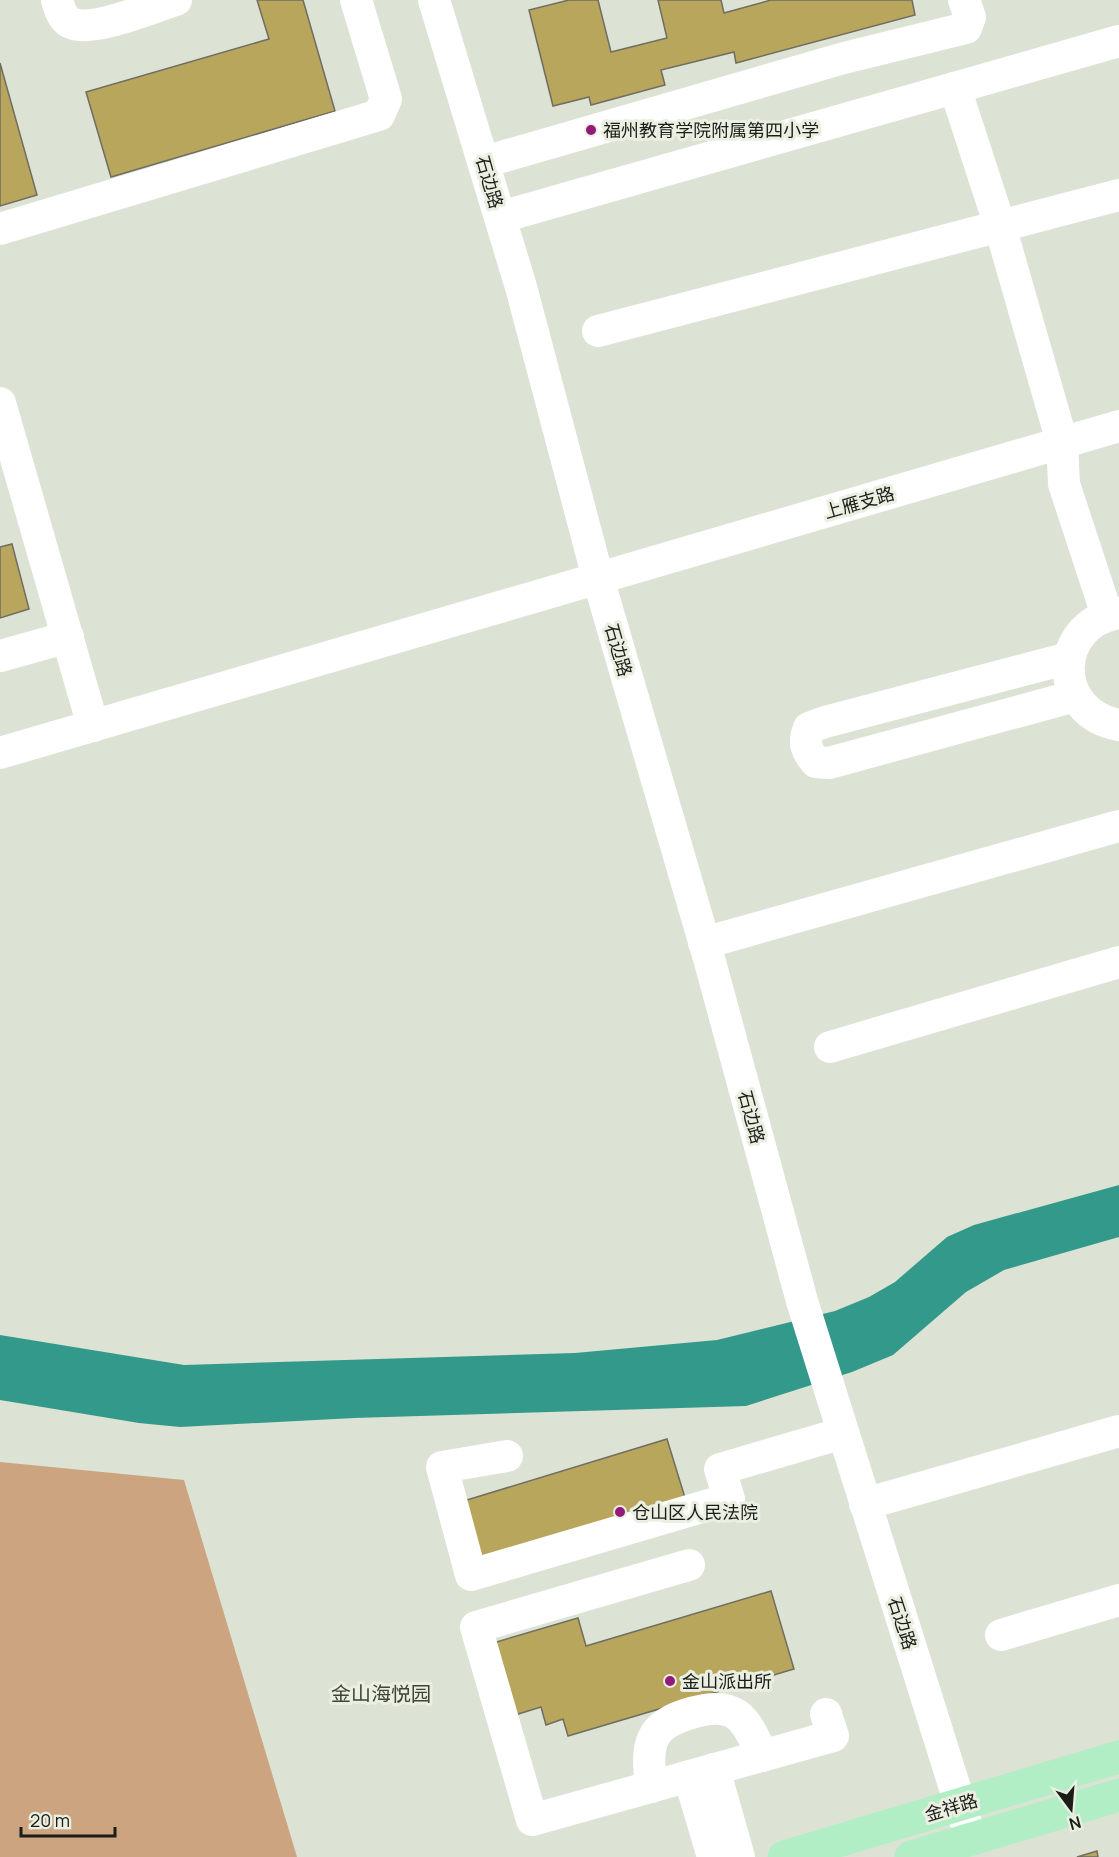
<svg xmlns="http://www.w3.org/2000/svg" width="1119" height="1857" viewBox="0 0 1119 1857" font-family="Manrope,'Noto Sans SC',sans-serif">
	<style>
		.green { fill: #cca580 }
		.water { fill: #32998b }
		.building { fill: #b9a65d; stroke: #706d61; stroke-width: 1.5 }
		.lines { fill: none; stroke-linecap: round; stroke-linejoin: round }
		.minor { stroke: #fff; stroke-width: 32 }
		.major { stroke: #b1eec5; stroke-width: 33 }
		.poi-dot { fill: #921b79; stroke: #eaefe1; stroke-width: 2 }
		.labels { text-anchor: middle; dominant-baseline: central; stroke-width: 6; stroke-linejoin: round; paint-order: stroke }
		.poi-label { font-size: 18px; fill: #1b1d18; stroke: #eaefe1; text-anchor: start }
		.street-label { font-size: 18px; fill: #1b1d18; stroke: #eaefe1 }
		.neighbourhood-label { font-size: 20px; fill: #3f4338; stroke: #eaefe1 }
	</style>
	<rect width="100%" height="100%" fill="#dce2d4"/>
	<!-- green -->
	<polygon class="green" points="0,1462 184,1480 297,1857 0,1857"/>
	<!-- water -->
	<polygon class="water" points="1119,1185 1119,1237 1004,1270 966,1292 893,1355 852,1372 746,1406 354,1418 180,1427 139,1423 0,1400 0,1335 184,1365 575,1353 717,1340 835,1311 869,1297 895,1282 947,1237 974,1225"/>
	<!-- building -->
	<g class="building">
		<polygon points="257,0 303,0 335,111 111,177 86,92 269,39"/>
		<polygon points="569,0 598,0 611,52 667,38 658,0 721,0 724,13 771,0 912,0 915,15 736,63 734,52 661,70 665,85 591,105 589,97 553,106 529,10"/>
		<polygon points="0,63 37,195 0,206"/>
		<polygon points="12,544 29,609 0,618 0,547"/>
		<polygon points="667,1439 686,1501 476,1566 457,1503"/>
		<polygon points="771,1591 794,1669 568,1736 563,1719 546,1725 541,1707 515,1715 493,1643 578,1618 586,1646"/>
		<polygon points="1097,1851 1098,1857 1077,1857"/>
	</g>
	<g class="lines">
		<!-- minor -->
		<g class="minor">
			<path d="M57,0C59,8 63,20 71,23C92,33 153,7 176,0"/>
			<polyline points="434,0 521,287 598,578 710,962 802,1301 971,1839"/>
			<polyline points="955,88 1000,226 1062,442 1064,484 1107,615"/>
			<polyline points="484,162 844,58 966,28 970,17 964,0"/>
			<polyline points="501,217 1119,41"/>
			<polyline points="0,229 379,115 386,99 356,0"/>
			<polyline points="598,331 1119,195"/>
			<polyline points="0,403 93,726"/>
			<path d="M1119,613C1052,624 1052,713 1119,725"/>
			<polyline points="0,656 68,637"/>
			<path d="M1069,658L825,722L809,728C803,742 806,751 816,762L829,763L1075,696"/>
			<polyline points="0,753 1119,426"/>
			<polyline points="704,943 1119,826"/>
			<polyline points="830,1047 1119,962"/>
			<polyline points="507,1456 442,1467 471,1575 729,1499 720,1469 843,1433"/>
			<polyline points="865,1504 1119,1431"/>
			<polyline points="689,1565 476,1627 532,1820 833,1736 826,1714"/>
			<polyline points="1001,1635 1119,1600"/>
			<polyline points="714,1769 739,1857"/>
			<polyline points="689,1776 713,1857"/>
			<path d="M651,1787C646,1745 648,1725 691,1713C735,1700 746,1717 762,1756"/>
		</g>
		<!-- major -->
		<g class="major">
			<polyline points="784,1857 1119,1757"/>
			<polyline points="911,1857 1119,1795"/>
		</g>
	</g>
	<!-- markers -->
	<g class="poi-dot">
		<circle cx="591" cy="130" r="6"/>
		<circle cx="620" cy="1512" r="6"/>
		<circle cx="670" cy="1681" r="6"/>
	</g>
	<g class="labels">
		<!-- poi labels -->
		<g class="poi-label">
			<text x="603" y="130">福州教育学院附属第四小学</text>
			<text x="632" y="1512">仓山区人民法院</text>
			<text x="682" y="1681">金山派出所</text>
		</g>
		<!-- street labels -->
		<g class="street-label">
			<text transform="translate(490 182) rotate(74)">石边路</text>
			<text transform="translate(859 502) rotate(-16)">上雁支路</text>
			<text transform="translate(619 650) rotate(74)">石边路</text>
			<text transform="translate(752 1117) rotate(75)">石边路</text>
			<text transform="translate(903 1623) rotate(72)">石边路</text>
			<text transform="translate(951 1807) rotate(-17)">金祥路</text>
		</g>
		<!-- neighbourhood labels -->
		<g class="neighbourhood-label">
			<text x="381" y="1693">金山海悦园</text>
		</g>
	</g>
	<!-- north arrow -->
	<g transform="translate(1071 1809) rotate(164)" stroke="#eaefe1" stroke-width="4.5" paint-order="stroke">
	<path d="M0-4.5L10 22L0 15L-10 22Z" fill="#1b1d18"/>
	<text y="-9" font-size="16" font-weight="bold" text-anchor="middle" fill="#1b1d18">N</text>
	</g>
	<!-- scale -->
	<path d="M21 1827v9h94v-9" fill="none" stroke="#1b1d18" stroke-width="3"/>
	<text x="30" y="1827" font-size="18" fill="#1b1d18" stroke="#eaefe1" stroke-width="4.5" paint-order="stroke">20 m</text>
</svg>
